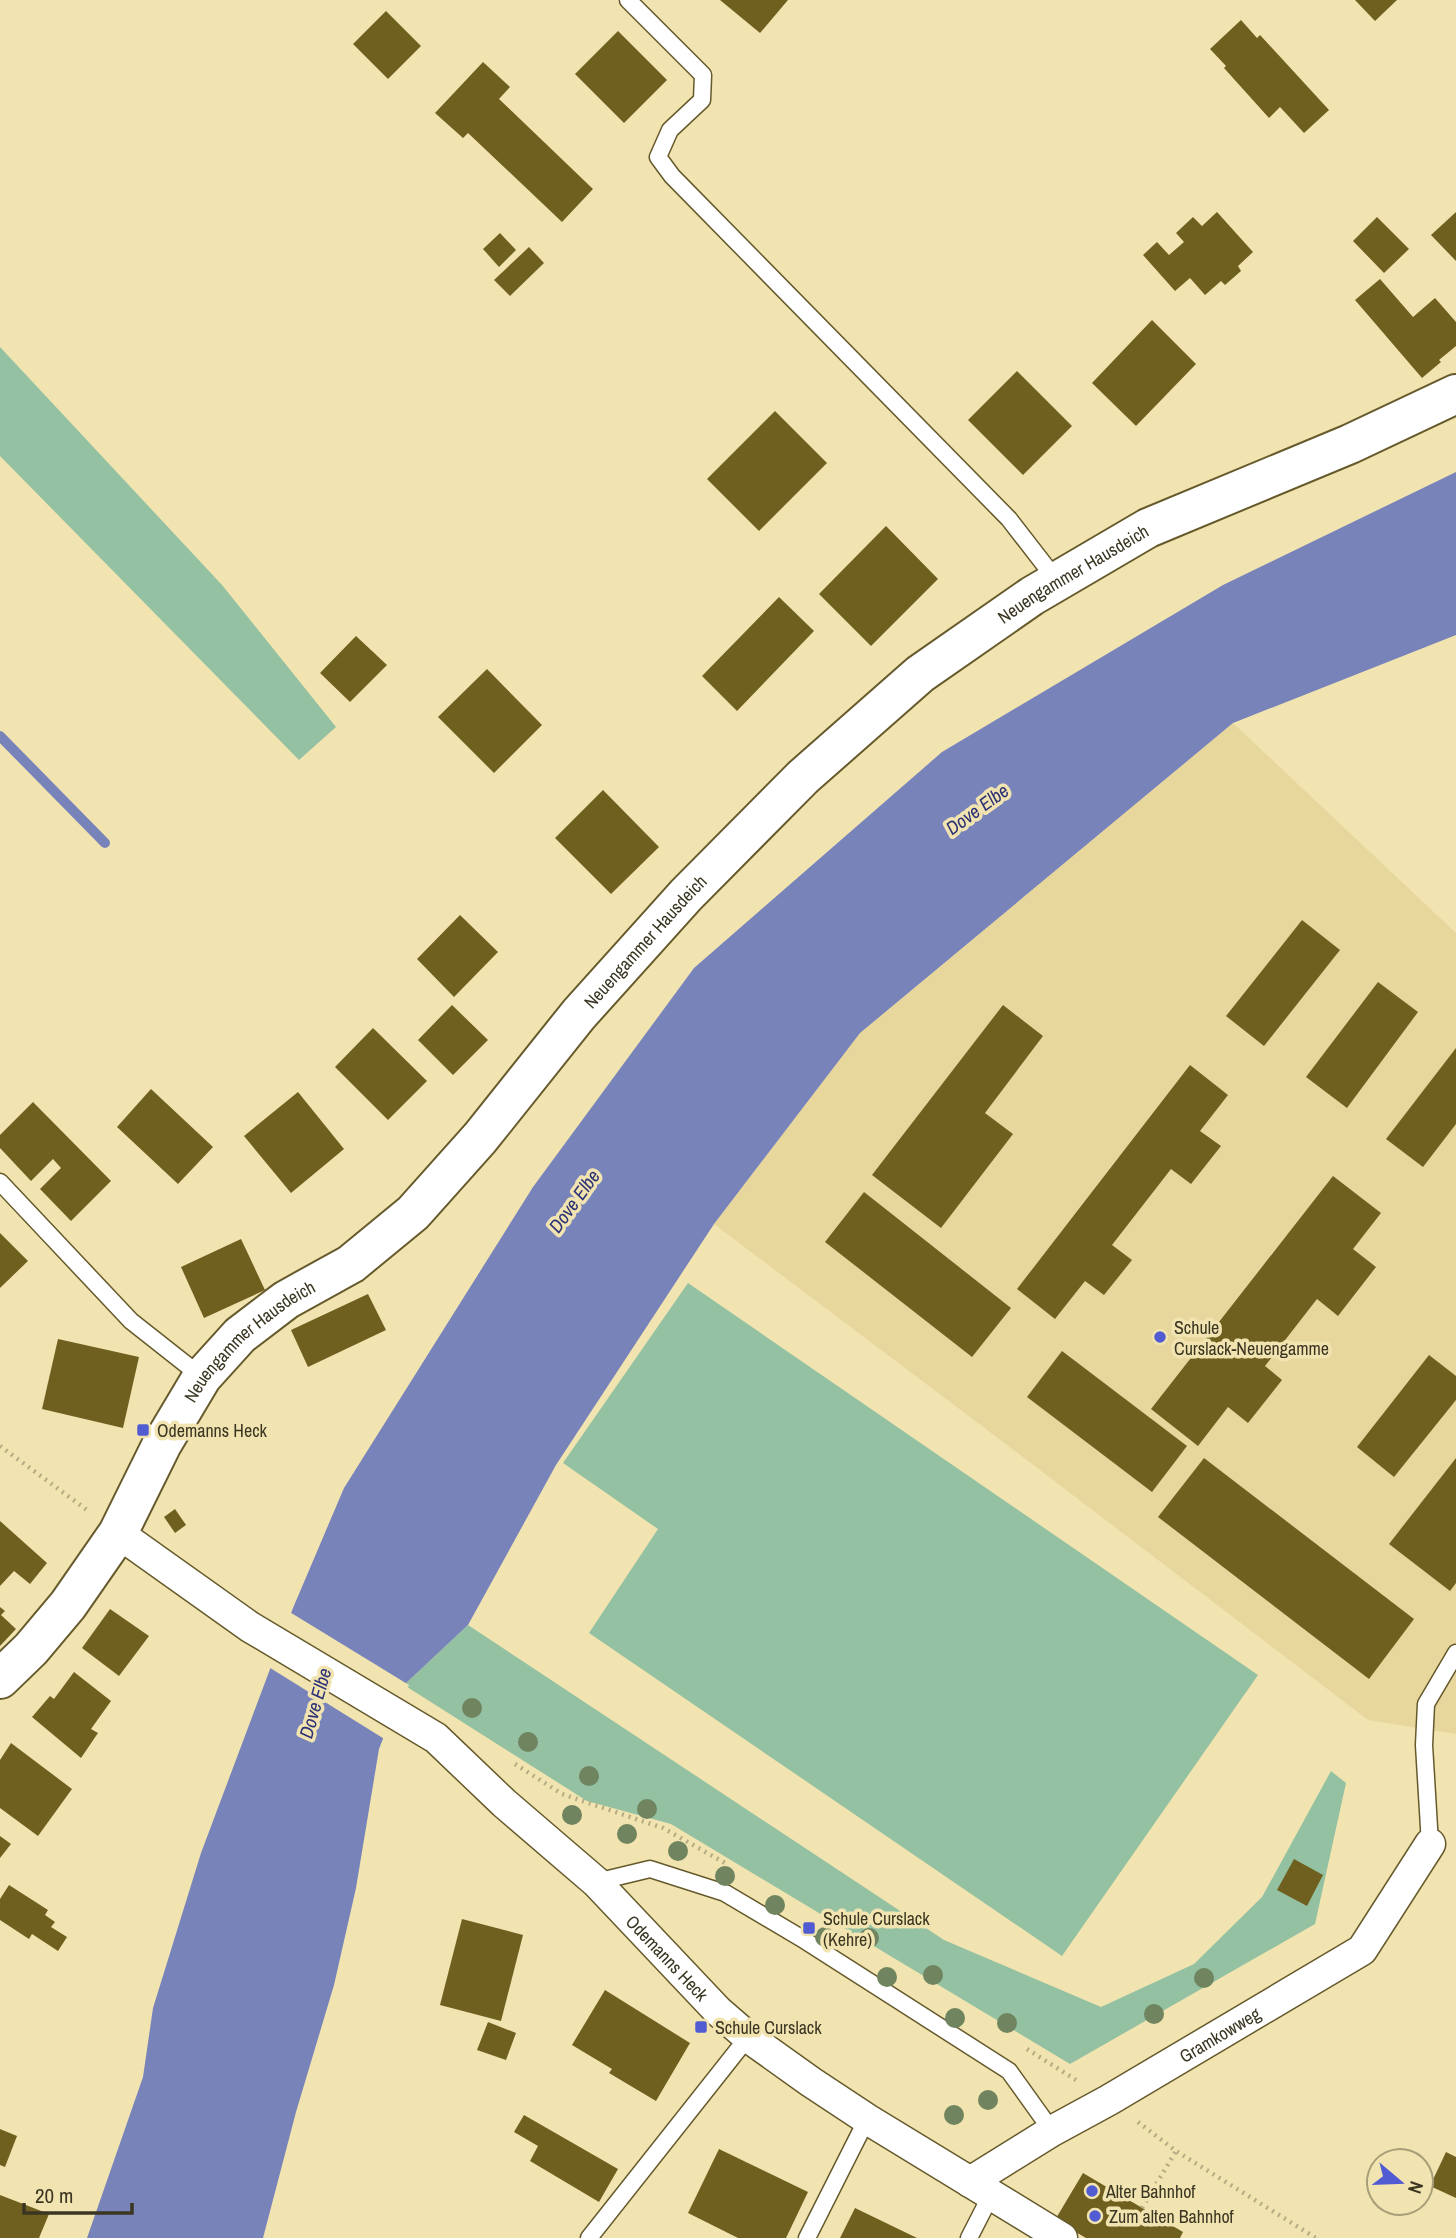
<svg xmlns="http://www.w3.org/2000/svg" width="1456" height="2238" viewBox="0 0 1456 2238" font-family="'Archivo Narrow',sans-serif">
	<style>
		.built { fill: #e7d79d }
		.green { fill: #93c1a2 }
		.water { fill: #7883ba }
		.pier { fill: #f1e4b1 }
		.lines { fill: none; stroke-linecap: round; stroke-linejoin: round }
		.stream { stroke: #7883ba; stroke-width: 10 }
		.building { fill: #706020 }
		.service-casing { stroke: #665a2c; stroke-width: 19 }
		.minor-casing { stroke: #665a2c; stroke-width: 33 }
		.tertiary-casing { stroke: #665a2c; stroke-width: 42 }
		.path { stroke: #b6ac83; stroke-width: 4.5; stroke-dasharray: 2 5; stroke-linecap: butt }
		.service { stroke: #fff; stroke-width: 16 }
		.minor { stroke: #fff; stroke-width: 30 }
		.tertiary { stroke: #fff; stroke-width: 38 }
		.tree { fill: #6f845f }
		.poi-dot { fill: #525cd2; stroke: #f1e4b1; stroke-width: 2.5 }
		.labels { text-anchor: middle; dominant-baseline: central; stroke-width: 7; stroke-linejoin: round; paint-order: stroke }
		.street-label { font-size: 18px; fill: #3b3622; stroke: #f1e4b1 }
		.poi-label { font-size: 18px; fill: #3b3622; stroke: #f1e4b1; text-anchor: start }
		.water-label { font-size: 19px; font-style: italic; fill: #2c3275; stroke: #f1e4b1 }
	</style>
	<rect width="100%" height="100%" fill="#f1e4b1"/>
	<!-- built -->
	<polygon class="built" points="1233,723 1456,933 1456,1734 1368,1720 1015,1451 714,1224 860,1033"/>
	<!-- green -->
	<g class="green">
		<polygon points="0,347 222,585 336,727 299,760 0,456"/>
		<polygon points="688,1283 1258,1675 1062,1956 589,1633 658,1529 563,1463"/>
		<polygon points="468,1625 944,1940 1101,2007 1194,1964 1262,1897 1331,1771 1346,1783 1315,1924 1070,2064 671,1824 587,1801 404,1685"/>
	</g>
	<!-- water -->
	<polygon class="water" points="1456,472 1456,635 1233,723 860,1033 714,1224 556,1465 468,1625 404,1685 379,1749 356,1888 334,1985 296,2112 263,2238 87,2238 143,2077 153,2008 201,1853 293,1608 344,1488 533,1187 694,968 942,752 1223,585"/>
	<!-- pier -->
	<polygon class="pier" points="288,1611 409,1685 386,1740 267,1666"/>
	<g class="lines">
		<!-- stream -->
		<polyline class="stream" points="0,736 105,843"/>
	</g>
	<!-- building -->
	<g class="building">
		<polygon points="720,0 788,0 760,33"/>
		<polygon points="1355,0 1397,0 1375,21"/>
		<polygon points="386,11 421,46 388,79 353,44"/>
		<polygon points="1241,20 1257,38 1260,35 1329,110 1304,133 1280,107 1269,118 1224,68 1226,66 1210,49"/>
		<polygon points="618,31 667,80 624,123 575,74"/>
		<polygon points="483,62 510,87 499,99 593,189 562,222 468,133 463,138 435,113"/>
		<polygon points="1217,212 1253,252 1238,266 1241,271 1225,285 1221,281 1205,295 1190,278 1175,291 1143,255 1157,242 1169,255 1184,242 1176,233 1193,217 1202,226"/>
		<polygon points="1456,212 1456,261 1431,235"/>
		<polygon points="1377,217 1409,249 1384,273 1353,241"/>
		<polygon points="500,233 516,250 499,267 483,249"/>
		<polygon points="529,247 544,263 510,296 494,280"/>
		<polygon points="1380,279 1413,317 1435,298 1456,322 1456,346 1439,360 1441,362 1422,378 1355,300"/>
		<polygon points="1152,320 1196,364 1136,426 1092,383"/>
		<polygon points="1017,371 1072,426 1023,475 968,420"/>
		<polygon points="775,411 827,463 759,531 707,479"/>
		<polygon points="886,526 938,579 871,646 819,594"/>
		<polygon points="779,597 814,631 737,711 702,676"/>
		<polygon points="356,636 387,665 350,702 320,673"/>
		<polygon points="487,669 542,725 494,773 438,717"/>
		<polygon points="603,790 659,847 611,894 555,838"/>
		<polygon points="460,915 498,952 454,997 417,959"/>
		<polygon points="1302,920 1340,950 1264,1046 1226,1016"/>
		<polygon points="1378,982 1418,1012 1347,1108 1306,1077"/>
		<polygon points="452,1005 488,1040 453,1075 418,1040"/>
		<polygon points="1003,1005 1043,1036 985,1113 1013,1134 941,1228 872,1175"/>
		<polygon points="373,1028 427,1081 388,1120 335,1067"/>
		<polygon points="1456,1048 1456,1124 1423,1167 1386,1139"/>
		<polygon points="1190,1065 1228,1095 1200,1131 1221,1146 1191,1184 1171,1169 1112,1245 1132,1260 1104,1295 1085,1281 1055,1319 1017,1289"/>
		<polygon points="151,1089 213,1147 178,1184 117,1127"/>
		<polygon points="298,1092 344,1149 291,1193 244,1136"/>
		<polygon points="33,1102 111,1181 71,1221 40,1189 61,1168 53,1159 31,1181 0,1148 0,1135"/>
		<polygon points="1333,1176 1381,1213 1353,1249 1376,1267 1338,1316 1317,1299 1265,1366 1282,1380 1248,1423 1228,1407 1198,1446 1151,1409"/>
		<polygon points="864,1192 1011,1308 972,1357 825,1242"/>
		<polygon points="0,1233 28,1261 0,1288"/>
		<polygon points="241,1239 265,1290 204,1318 181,1267"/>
		<polygon points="368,1294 386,1330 308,1367 291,1330"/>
		<polygon points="58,1339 139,1357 123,1428 42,1409"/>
		<polygon points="1062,1351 1187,1446 1152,1492 1027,1397"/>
		<polygon points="1429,1355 1456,1376 1456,1400 1394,1477 1357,1447"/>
		<polygon points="1204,1458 1414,1619 1369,1679 1158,1517"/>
		<polygon points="1456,1458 1456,1583 1450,1591 1389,1544"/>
		<polygon points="175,1509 186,1525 175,1533 164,1517"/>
		<polygon points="0,1521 47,1563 30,1584 14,1571 0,1586"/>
		<polygon points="0,1607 5,1611 1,1615 16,1629 0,1646"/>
		<polygon points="110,1609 149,1636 119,1676 82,1648"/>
		<polygon points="74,1672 111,1701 91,1729 98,1733 81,1758 32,1717 50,1696 54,1699"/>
		<polygon points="11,1743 72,1789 38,1836 0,1808 0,1760"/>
		<polygon points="0,1836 11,1844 0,1858"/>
		<polygon points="1294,1859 1323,1875 1307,1906 1277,1890"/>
		<polygon points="9,1885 48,1910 45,1915 55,1922 51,1927 67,1937 58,1951 32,1934 29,1939 0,1920 0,1899"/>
		<polygon points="462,1919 523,1935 501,2021 440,2005"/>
		<polygon points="605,1990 690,2043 656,2101 609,2073 612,2069 572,2045"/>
		<polygon points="488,2022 516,2033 506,2060 477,2050"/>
		<polygon points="524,2115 618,2169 599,2202 530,2161 538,2146 514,2132"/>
		<polygon points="0,2129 17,2136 5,2167 0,2165"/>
		<polygon points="719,2149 808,2192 786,2238 738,2238 688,2213"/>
		<polygon points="1446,2152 1456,2157 1456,2198 1430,2186"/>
		<polygon points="1083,2173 1183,2232 1180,2238 1086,2238 1055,2220"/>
		<polygon points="0,2195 49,2214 39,2238 0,2238"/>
		<polygon points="855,2208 917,2238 840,2238"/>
	</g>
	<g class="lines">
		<defs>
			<g id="service">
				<polyline points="628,0 703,75 702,100 670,130 658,157 672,176 1009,519 1057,581"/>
				<polyline points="0,1182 131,1321 202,1377"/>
				<polyline points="1430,1844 1424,1745 1426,1704 1456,1653"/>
				<polyline points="596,1882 650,1869 725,1893 801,1938 1009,2071 1052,2131"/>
				<polyline points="589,2238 748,2037"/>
				<polyline points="807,2238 867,2119"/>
				<polyline points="969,2238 991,2195"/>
			</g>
			<g id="minor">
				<path id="s1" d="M118,1533L250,1627L436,1738L504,1803L596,1882L718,2011L748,2037L811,2082L867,2119L1062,2238"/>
				<path id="s2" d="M970,2182L1052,2131L1109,2100L1362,1950L1430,1844"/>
			</g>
			<g id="tertiary">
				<path id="s3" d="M0,1679L31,1649L68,1605L118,1533L162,1444L202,1377L240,1335L286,1300L351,1264L413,1213L480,1138L579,1014L686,895L803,777L920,674L1032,596L1148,528L1350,444L1456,394"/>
			</g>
		</defs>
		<!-- service casing -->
		<use href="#service" class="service-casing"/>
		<!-- minor casing -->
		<use href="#minor" class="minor-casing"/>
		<!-- tertiary casing -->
		<use href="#tertiary" class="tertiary-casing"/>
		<!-- path -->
		<g class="path">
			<polyline points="0,1446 87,1510"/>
			<polyline points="515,1764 562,1794 663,1828 725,1863"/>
			<polyline points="1027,2049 1076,2080"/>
			<polyline points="1138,2122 1176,2151 1316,2238"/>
			<polyline points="1142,2208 1176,2151"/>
		</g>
		<!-- service -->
		<use href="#service" class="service"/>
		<!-- minor -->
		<use href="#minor" class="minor"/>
		<!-- tertiary -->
		<use href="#tertiary" class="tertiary"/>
	</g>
	<!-- trees -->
	<g class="tree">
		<circle cx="472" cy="1708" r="10"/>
		<circle cx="528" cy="1742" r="10"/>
		<circle cx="589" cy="1776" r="10"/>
		<circle cx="647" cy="1809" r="10"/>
		<circle cx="572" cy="1815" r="10"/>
		<circle cx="627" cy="1834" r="10"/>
		<circle cx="678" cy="1851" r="10"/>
		<circle cx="725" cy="1876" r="10"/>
		<circle cx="775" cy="1905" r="10"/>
		<circle cx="825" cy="1937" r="10"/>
		<circle cx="869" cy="1938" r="10"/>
		<circle cx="933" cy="1975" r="10"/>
		<circle cx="887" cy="1977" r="10"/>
		<circle cx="1204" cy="1978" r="10"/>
		<circle cx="1154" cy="2014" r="10"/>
		<circle cx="955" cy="2018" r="10"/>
		<circle cx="1007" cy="2023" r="10"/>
		<circle cx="988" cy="2100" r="10"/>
		<circle cx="954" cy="2115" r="10"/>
	</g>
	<!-- markers -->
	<g class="poi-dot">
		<circle cx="1160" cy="1337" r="7"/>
		<rect x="136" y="1423" width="14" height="14" rx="3.5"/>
		<rect x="802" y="1921" width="14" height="14" rx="3.5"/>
		<rect x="694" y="2020" width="14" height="14" rx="3.5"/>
		<circle cx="1092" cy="2191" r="7"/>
		<circle cx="1095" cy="2216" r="7"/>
	</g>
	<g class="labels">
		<!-- street labels -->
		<g class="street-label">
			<text stroke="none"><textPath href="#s3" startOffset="1559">Neuengammer Hausdeich</textPath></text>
			<text stroke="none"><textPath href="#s3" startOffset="992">Neuengammer Hausdeich</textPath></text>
			<text stroke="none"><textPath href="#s3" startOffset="425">Neuengammer Hausdeich</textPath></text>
			<text stroke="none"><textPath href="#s1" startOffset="698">Odemanns Heck</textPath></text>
			<text stroke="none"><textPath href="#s2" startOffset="290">Gramkowweg</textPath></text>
		</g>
		<!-- poi labels -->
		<g class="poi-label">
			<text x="1174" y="1327">Schule<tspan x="1174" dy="21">Curslack-Neuengamme</tspan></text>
			<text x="157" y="1430">Odemanns Heck</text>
			<text x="823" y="1918">Schule Curslack<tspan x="823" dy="21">(Kehre)</tspan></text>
			<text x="715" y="2027">Schule Curslack</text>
			<text x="1106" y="2191">Alter Bahnhof</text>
			<text x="1109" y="2216">Zum alten Bahnhof</text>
		</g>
		<!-- water labels -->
		<g class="water-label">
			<text transform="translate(977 809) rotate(-36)">Dove Elbe</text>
			<text transform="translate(574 1201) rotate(-54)">Dove Elbe</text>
			<text transform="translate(315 1703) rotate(-74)">Dove Elbe</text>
		</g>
	</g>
	<!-- north arrow -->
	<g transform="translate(1400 2182) rotate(109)"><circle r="33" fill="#f1e4b1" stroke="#a89e78" stroke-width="2"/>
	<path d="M0-5L12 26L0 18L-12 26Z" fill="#525cd2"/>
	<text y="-10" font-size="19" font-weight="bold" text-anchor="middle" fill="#3b3622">N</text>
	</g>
	<!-- scale -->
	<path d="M24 2203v10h108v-10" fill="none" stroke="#3b3622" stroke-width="3.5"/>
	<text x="35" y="2203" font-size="21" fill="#3b3622" stroke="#f1e4b1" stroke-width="5" paint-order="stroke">20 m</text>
</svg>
